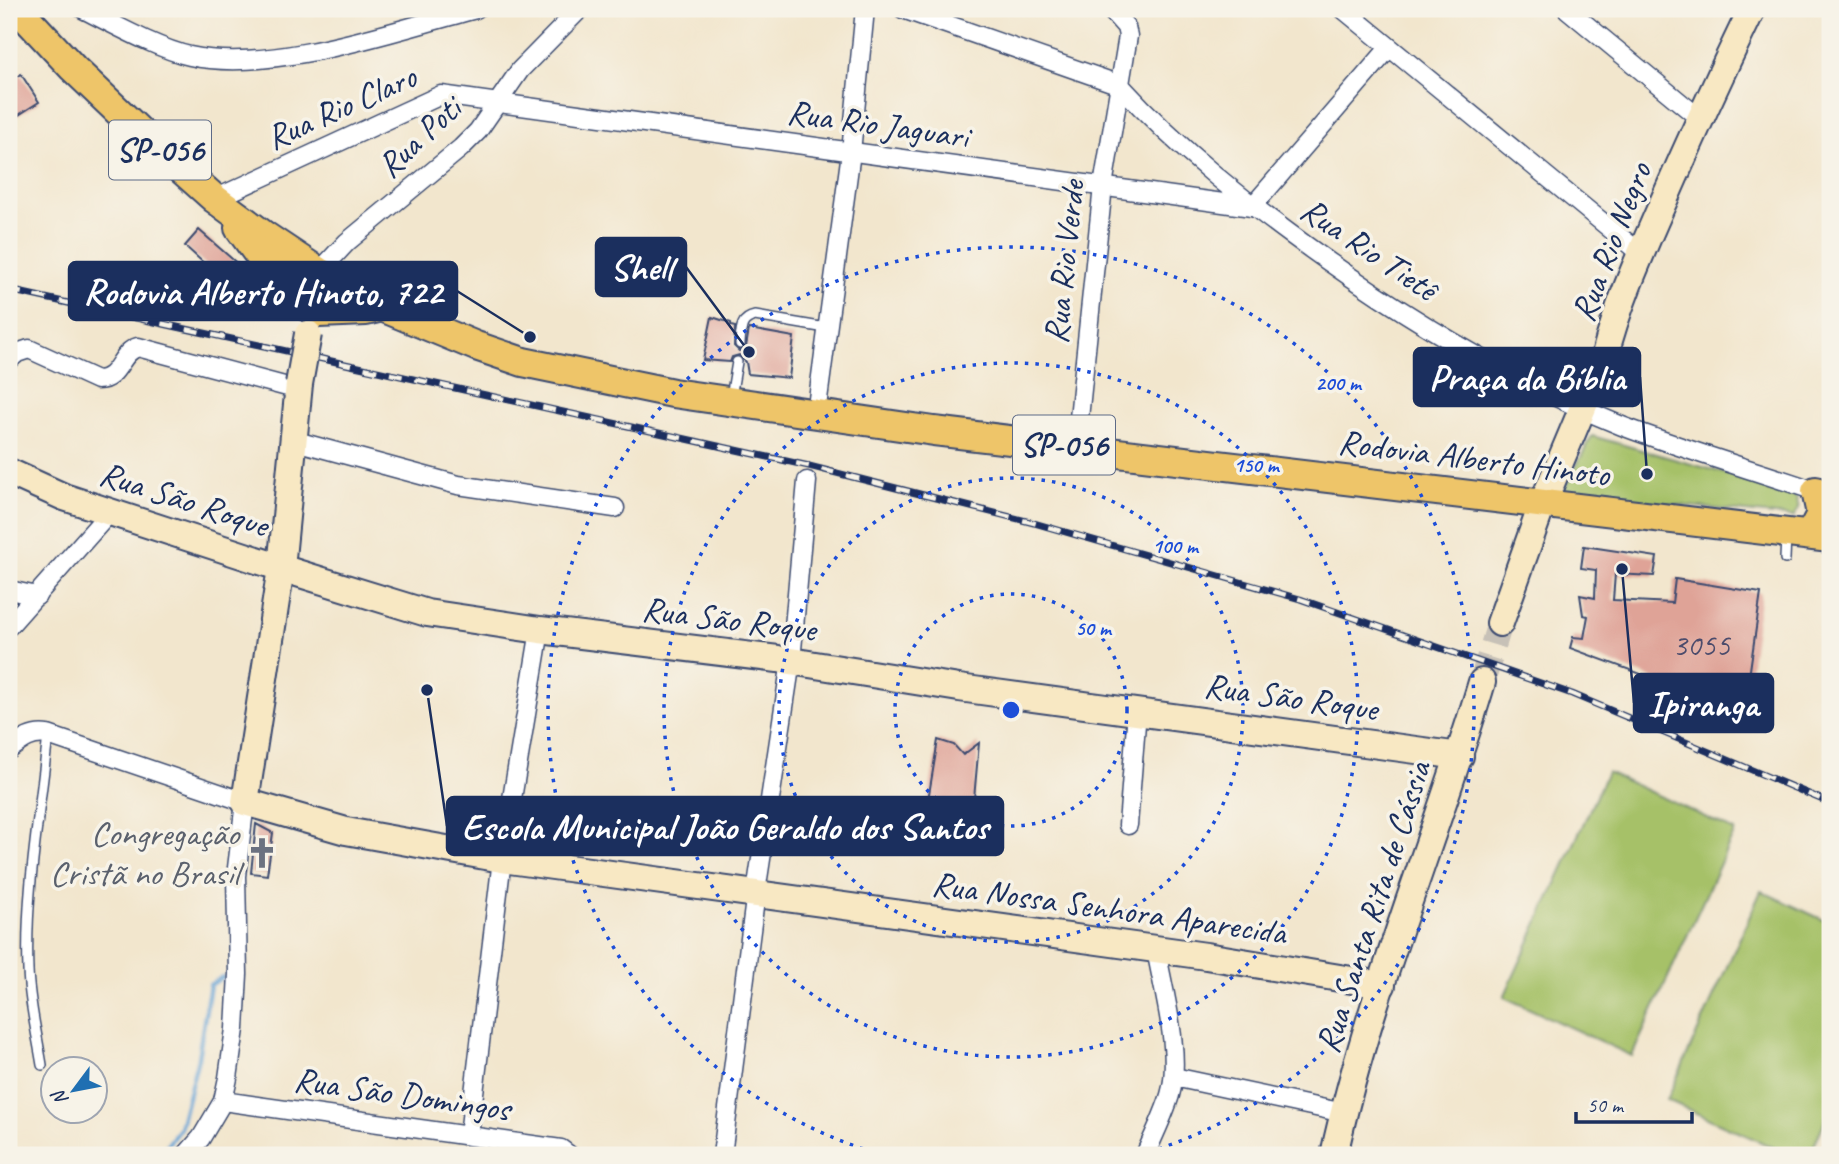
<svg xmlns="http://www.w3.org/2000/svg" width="1839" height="1164" viewBox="0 0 1839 1164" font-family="Caveat,sans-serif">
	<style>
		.green { fill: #a6c168; stroke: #607863; stroke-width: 2 }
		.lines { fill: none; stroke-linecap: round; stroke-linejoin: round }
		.stream { stroke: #61a1d4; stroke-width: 4.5 }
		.building { fill: #dfa397 }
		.secondary-tunnel { stroke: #c7c1b7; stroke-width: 26; stroke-dasharray: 26 13; stroke-linecap: butt }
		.lane-casing { stroke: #3b4a6f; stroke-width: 12 }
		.street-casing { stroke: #3b4a6f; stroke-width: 21 }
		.secondary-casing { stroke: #3b4a6f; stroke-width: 30 }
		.primary-casing { stroke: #3b4a6f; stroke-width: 32 }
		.lane { stroke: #fff; stroke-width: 9 }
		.street { stroke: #fff; stroke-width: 18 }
		.secondary { stroke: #f8e8c3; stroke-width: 26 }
		.primary { stroke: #eec569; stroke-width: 28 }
		.rail-casing { stroke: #1b2f5e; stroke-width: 7 }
		.rail { stroke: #f7f3e8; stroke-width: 4.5; stroke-dasharray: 13; stroke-linecap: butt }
		.secondary-bridge-casing { stroke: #3b4a6f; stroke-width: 30; stroke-linecap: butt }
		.secondary-bridge { stroke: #f8e8c3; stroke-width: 26 }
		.ring { fill: none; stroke: #1d4ed8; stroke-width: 3.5; stroke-dasharray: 3.5 7 }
		.labels { text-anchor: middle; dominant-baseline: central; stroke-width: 7; stroke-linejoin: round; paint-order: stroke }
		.number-label { font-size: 32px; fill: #4c4c6c }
		.shield { fill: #f7f3e8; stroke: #5d6a87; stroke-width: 2 }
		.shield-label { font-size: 33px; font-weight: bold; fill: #1b2f5e }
		.street-label { font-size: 35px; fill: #1b2f5e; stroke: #f7f3e8 }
		.worship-label { font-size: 35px; fill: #5b616d; stroke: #f7f3e8; text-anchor: end }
		.centre { fill: #1d4ed8; stroke: #f7f3e8; stroke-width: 3.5 }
		.ring-label { font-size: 21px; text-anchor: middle; font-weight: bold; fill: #1d4ed8; stroke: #f7f3e8; stroke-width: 7; stroke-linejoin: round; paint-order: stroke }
		.leader { fill: none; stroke: #1b2f5e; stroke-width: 2.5 }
		.callout-dot { fill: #1b2f5e; stroke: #f7f3e8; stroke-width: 2.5 }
		.callout { fill: #1b2f5e; stroke: #1b2f5e; stroke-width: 2.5 }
		.callout-label { font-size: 37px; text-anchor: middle; font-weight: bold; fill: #fff }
	</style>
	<rect width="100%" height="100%" fill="#f7f3e8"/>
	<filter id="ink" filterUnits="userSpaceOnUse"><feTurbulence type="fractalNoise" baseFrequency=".0143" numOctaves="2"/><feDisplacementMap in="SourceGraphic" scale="14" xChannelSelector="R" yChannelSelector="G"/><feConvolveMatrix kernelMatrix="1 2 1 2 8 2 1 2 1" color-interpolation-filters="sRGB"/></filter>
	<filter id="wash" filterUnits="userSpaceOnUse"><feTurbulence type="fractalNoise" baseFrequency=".00686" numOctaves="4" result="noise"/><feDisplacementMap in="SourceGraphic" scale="28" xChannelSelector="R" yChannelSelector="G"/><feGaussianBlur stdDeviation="1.57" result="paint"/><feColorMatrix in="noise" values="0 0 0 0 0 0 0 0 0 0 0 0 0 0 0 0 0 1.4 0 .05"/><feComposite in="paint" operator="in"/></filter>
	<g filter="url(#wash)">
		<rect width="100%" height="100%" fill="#f2e6cd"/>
		<!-- green -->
		<g class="green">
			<polygon points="1592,436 1759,483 1796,497 1799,508 1794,517 1562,493"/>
			<polygon points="1607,772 1735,831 1632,1056 1504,997"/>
			<polygon points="1761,891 1830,923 1830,1109 1810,1155 1790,1155 1667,1100"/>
		</g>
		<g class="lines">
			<!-- stream -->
			<polyline class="stream" points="160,1155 180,1128 198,1058 210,985 223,977"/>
		</g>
		<g id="blocks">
			<!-- building -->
			<g class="building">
				<polygon points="21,74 39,102 17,116 9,102 9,81"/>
				<polygon points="199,230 248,273 231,288 185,246"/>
				<polygon points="712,317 731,323 731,326 735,327 734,346 739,351 746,347 749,329 794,337 789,378 748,374 746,362 739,355 732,357 730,362 703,360"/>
				<polygon points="1584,546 1657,557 1654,576 1615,574 1613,600 1672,603 1675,579 1761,593 1744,712 1570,648 1573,637 1584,638 1588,616 1583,615 1580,595 1595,598 1596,570 1581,568"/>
				<polygon points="938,740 954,745 963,755 979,743 972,821 961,823 954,834 944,818 927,806"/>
				<polygon points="256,824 273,833 267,875 251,873"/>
			</g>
		</g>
	</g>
	<g filter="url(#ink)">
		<use href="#blocks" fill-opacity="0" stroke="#3b4a6f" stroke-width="2"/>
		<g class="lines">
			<!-- secondary-tunnel -->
			<polyline class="secondary-tunnel" points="1482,682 1500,623"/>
			<defs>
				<g id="lane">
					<path d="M740,344C741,330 740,319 755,316L826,328"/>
					<polyline points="731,397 737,362"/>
					<polyline points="1785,559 1786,536"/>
					<path d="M42,1065C37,1034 29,1002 28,970C25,891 40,813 48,735"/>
				</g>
				<g id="street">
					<path d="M83,9C113,24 158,49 190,56C273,74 394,30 476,9"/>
					<path d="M903,9L1120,85C1180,151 1249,205 1322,257C1415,323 1515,383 1622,426C1688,451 1757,471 1824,494"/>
					<polyline points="1343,9 1641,254"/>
					<polyline points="1567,9 1699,118"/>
					<polyline points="215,199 441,95 1252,207"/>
					<polyline points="1252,207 1389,48"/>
					<polyline points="319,272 347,242 461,148 478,131 520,70 580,9"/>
					<path d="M9,360L17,353L29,349L97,380C120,380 119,352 138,347L299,390"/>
					<polyline points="816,414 851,152 865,9"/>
					<polyline points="292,440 458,485 615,508"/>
					<polyline points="1076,447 1103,186 1128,36 1126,27 1110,9"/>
					<polyline points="9,590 37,596"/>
					<polyline points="9,626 110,512"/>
					<path d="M9,750C22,740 32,732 48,735L245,802L236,876L238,974L235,1029L228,1078L223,1101L201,1138L186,1155"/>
					<polyline points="1128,825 1137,711"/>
					<polyline points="1174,1077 1344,1113"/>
					<polyline points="223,1101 561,1149 569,1155"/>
					<polyline points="469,1135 502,859 540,630"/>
					<polyline points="722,1155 756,892 791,661 807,481"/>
					<path d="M1145,1155C1154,1135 1164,1115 1170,1095C1182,1055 1163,990 1156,949"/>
				</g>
				<g id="secondary">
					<polyline points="299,384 281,568 245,802 346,831 502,859 1206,956 1382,985"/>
					<polyline points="9,472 64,497 297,573 427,613 540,630 778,659 959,688 1460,756"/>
					<path d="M1500,623L1542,505L1605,355C1617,307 1638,260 1658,214C1688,145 1719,77 1752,9"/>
					<path d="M1334,1155C1369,994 1435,840 1482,682"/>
				</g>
				<g id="primary">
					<polyline points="18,9 73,68 142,134 215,199 265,236 319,272 382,307 476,346 523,362 673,393 934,431 1830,538"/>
					<polyline points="239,228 261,258 308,307"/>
					<polyline points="319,313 366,311 382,307"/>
					<polyline points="1810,535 1821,514 1816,491"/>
				</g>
			</defs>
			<!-- lane casing -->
			<use href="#lane" class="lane-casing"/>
			<!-- street casing -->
			<use href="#street" class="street-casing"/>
			<!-- secondary casing -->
			<use href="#secondary" class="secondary-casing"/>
			<!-- primary casing -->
			<use href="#primary" class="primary-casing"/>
			<!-- lane -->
			<use href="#lane" class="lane"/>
			<!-- street -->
			<use href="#street" class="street"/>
			<!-- secondary -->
			<use href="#secondary" class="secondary"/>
			<!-- primary -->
			<use href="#primary" class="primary"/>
			<defs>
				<polyline id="rail" points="9,290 809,466 1034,523 1300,599 1572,694 1830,803"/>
			</defs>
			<!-- rail casing -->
			<use href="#rail" class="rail-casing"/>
			<!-- rail -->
			<use href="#rail" class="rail"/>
			<defs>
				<polyline id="secondary-bridge" points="299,384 308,334"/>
			</defs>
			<!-- secondary-bridge casing -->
			<use href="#secondary-bridge" class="secondary-bridge-casing"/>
			<!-- secondary-bridge -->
			<use href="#secondary-bridge" class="secondary-bridge"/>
		</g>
	</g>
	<!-- distance rings -->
	<g class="ring">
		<circle cx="1011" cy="710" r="116"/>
		<circle cx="1011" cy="710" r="232"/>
		<circle cx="1011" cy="710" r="347"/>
		<path d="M883 1155A463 463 0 1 1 1139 1155"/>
	</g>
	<!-- icons -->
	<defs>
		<symbol id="church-bare" viewBox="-9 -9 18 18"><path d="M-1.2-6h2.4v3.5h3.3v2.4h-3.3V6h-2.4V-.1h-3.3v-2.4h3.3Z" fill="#6b7280" stroke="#f7f3e8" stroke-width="2.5" paint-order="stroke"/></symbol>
	</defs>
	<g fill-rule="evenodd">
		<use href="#church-bare" x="240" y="831" width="44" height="44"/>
	</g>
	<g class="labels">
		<!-- number labels -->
		<g class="number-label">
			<text x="1701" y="644">3055</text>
		</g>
		<!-- shield labels -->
		<g class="shield">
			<rect x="109" y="120.5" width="102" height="59" rx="5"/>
			<rect x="1013" y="415.5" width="102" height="59" rx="5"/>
		</g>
		<g class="shield-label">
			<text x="160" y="150">SP-056</text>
			<text x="1064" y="445">SP-056</text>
		</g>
		<!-- street labels -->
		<g class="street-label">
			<text transform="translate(341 107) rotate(-24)">Rua Rio Claro</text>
			<text transform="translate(878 124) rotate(8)">Rua Rio Jaguari</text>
			<text transform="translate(419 137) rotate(-43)">Rua Poti</text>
			<text transform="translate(1611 242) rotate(-69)">Rua Rio Negro</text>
			<text transform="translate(1369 249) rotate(34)">Rua Rio Tietê</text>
			<text transform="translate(1064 262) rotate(-84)">Rua Rio Verde</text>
			<text transform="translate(1474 458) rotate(7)">Rodovia Alberto Hinoto</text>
			<text transform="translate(184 499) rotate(18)">Rua São Roque</text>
			<text transform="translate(729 619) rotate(7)">Rua São Roque</text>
			<text transform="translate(1291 697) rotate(8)">Rua São Roque</text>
			<text transform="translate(1373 907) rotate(-72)">Rua Santa Rita de Cássia</text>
			<text transform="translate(1109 908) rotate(8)">Rua Nossa Senhora Aparecida</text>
			<text transform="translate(402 1094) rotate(8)">Rua São Domingos</text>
		</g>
		<!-- worship labels -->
		<g class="worship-label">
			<text x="239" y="833">Congregação<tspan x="239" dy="40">Cristã no Brasil</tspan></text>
		</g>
	</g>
	<circle cx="1011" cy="710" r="10" class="centre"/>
	<g class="ring-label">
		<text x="1338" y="390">200 m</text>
		<text x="1256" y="472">150 m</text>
		<text x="1175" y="553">100 m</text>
		<text x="1093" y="635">50 m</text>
	</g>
	<!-- callouts -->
	<path class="leader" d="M749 352L686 267M530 337L457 291M1647 474L1640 377M1622 569L1634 703M427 690L447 826"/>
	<g class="callout-dot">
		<circle cx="749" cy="352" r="7"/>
		<circle cx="530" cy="337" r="7"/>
		<circle cx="1647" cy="474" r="7"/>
		<circle cx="1622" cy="569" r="7"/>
		<circle cx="427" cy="690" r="7"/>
	</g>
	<g class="callout">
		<rect x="596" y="238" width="90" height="58" rx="7"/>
		<rect x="69" y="262" width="388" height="58" rx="7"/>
		<rect x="1414" y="348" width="226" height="58" rx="7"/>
		<rect x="1634" y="674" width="139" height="58" rx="7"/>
		<rect x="447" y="797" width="556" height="58" rx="7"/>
	</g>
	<g class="callout-label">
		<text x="641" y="280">Shell</text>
		<text x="263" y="304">Rodovia Alberto Hinoto, 722</text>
		<text x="1527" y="390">Praça da Bíblia</text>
		<text x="1703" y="716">Ipiranga</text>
		<text x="725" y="839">Escola Municipal João Geraldo dos Santos</text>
	</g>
	<!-- margin -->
	<rect width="1839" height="1164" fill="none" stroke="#f7f3e8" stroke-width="35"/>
	<!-- north arrow -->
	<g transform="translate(74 1090) rotate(238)"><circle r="33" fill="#f7f3e8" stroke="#9fa5b1" stroke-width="2"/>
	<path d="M0-5L12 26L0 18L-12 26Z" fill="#1f6fb2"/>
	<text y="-10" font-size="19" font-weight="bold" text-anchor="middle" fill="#1b2f5e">N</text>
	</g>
	<!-- scale -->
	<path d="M1576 1112v10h116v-10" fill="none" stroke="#1b2f5e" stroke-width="3.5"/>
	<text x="1587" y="1112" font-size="21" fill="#1b2f5e" stroke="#f7f3e8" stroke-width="5" paint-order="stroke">50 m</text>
</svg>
